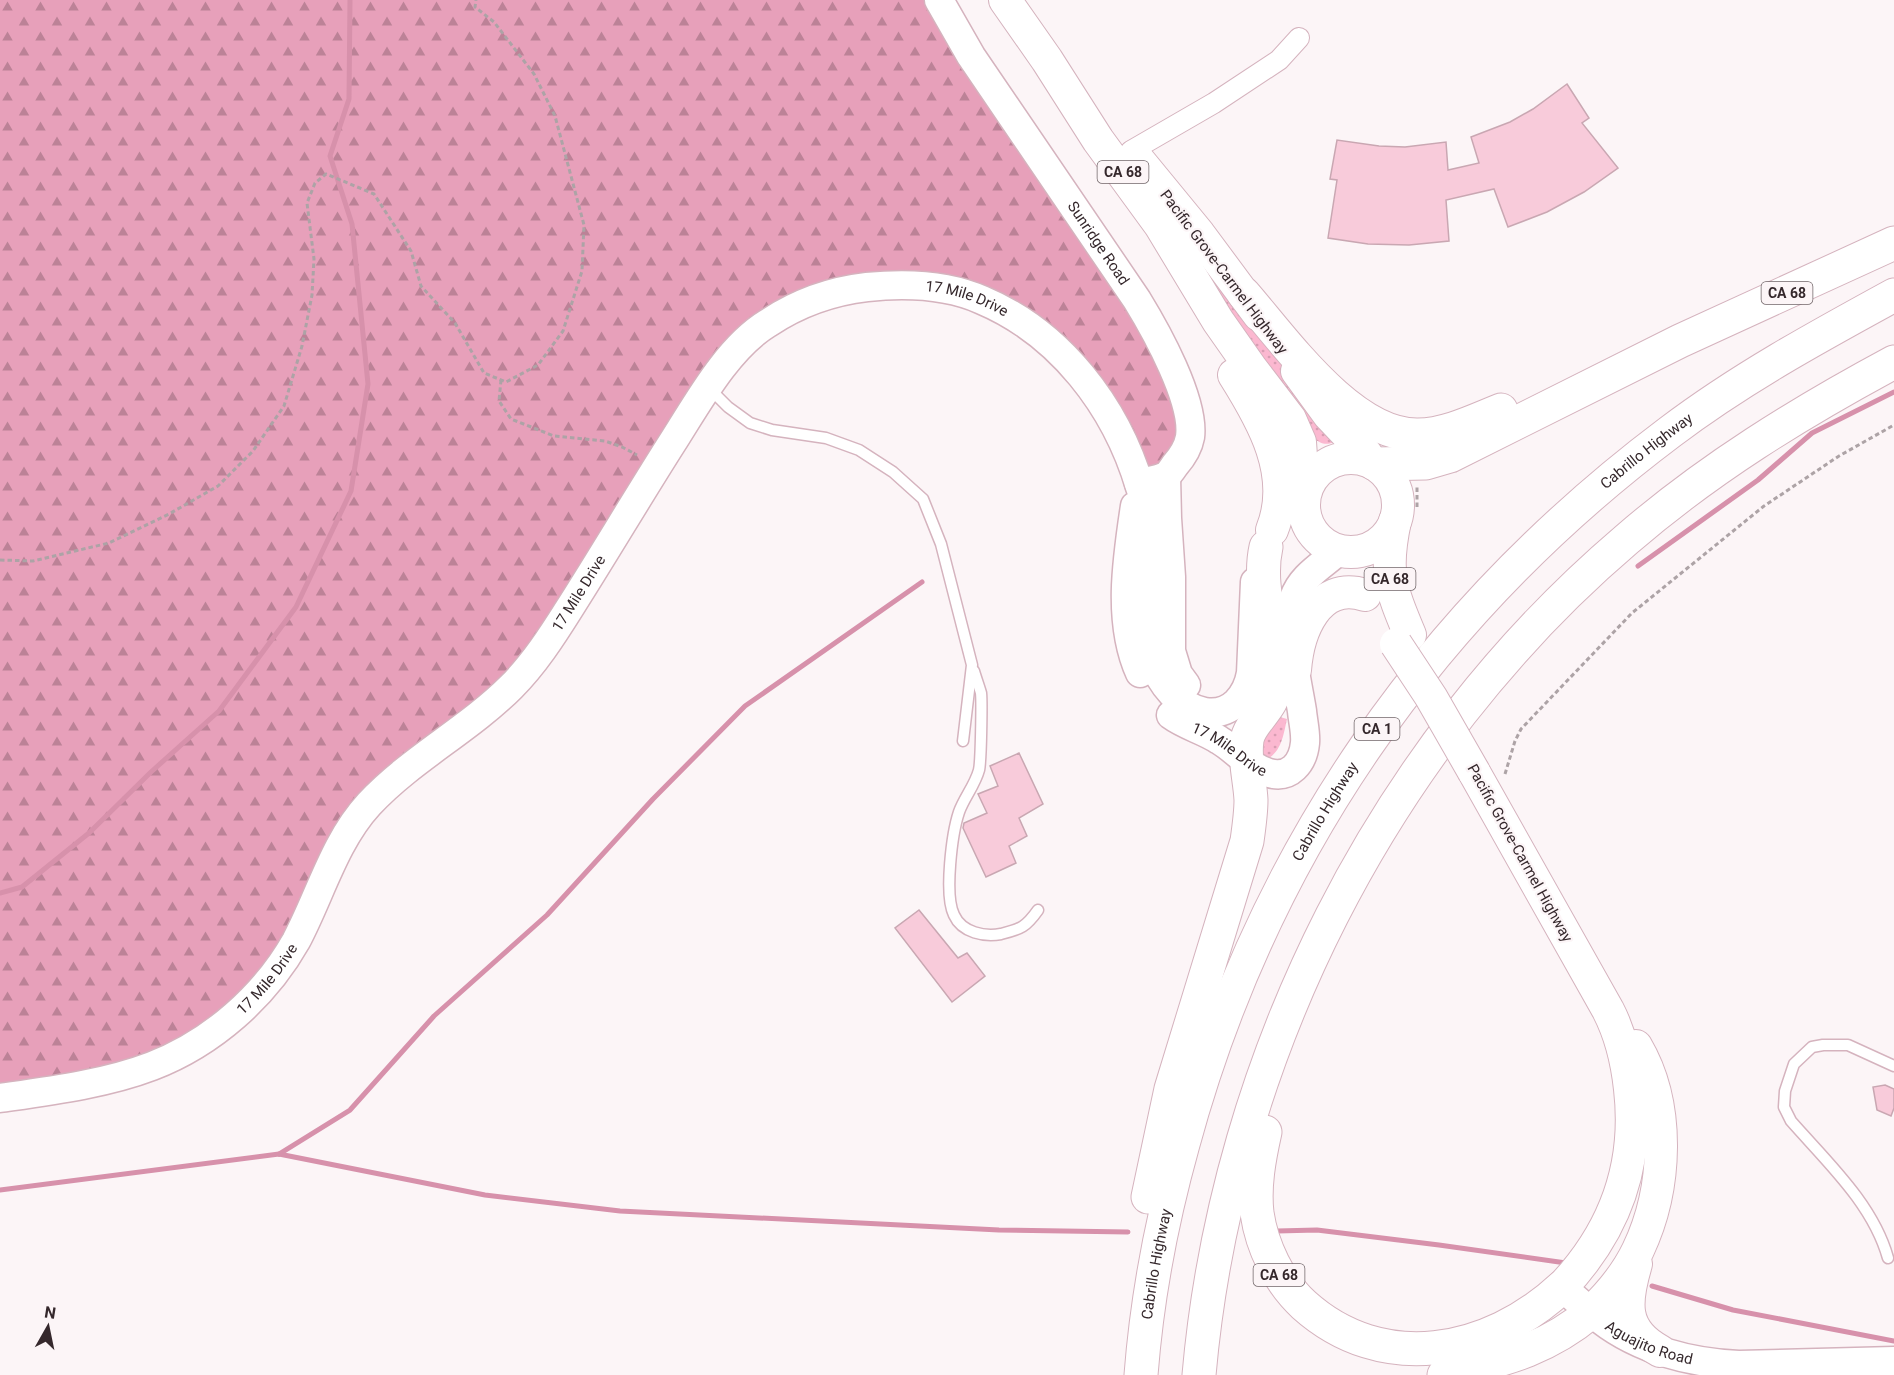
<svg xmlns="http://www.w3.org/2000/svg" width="1894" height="1375" viewBox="0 0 1894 1375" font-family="Roboto,sans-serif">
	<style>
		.grass { fill: url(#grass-dots) }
		.forest { fill: url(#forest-firs) }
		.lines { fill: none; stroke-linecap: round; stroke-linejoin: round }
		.stream { stroke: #d791ab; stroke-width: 5 }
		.building { fill: #f8cbda; stroke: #c9a7b2; stroke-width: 1.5 }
		.lane-casing { stroke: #d5b3be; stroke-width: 13 }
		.street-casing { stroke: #d5b3be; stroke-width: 22 }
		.secondary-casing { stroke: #d5b3be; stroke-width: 31 }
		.primary-casing { stroke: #d5b3be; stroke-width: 34 }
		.highway-casing { stroke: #d5b3be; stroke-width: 35 }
		.path { stroke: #ada3a6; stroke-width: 3; stroke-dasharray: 4.5 3; stroke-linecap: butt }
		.lane { stroke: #fff; stroke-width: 10 }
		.street { stroke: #fff; stroke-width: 20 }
		.secondary { stroke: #fff; stroke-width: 28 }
		.primary { stroke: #fff; stroke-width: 32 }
		.highway { stroke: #fff; stroke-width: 33 }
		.primary-bridge-casing { stroke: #d5b3be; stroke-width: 34; stroke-linecap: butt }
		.primary-bridge { stroke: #fff; stroke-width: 32 }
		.labels { text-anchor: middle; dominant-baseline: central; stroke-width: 4.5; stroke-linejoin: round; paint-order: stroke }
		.shield { fill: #fcf5f7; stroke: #716669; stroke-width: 1.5 }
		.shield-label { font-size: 14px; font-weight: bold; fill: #35282c }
		.street-label { font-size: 15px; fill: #35282c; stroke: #fcf5f7 }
	</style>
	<defs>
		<pattern id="grass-dots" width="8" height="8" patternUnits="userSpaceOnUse" patternTransform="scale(1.5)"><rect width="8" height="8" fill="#fbb8d0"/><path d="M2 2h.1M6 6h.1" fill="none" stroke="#d89eb3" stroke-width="1.8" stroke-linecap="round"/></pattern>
		<pattern id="forest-firs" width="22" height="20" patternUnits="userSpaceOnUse" patternTransform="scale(1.5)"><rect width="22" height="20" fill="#e7a0ba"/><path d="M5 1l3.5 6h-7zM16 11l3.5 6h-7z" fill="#bc8297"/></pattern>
	</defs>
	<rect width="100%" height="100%" fill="#fcf5f7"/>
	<!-- grass -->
	<g class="grass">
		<path d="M1172,217L1240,303L1336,442C1326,445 1321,445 1313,437L1220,307Z"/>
		<path d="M1276,716L1287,719C1284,732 1282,750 1269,758L1261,757L1259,744Z"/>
	</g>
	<!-- forest -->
	<polygon class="forest" points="0,0 939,0 1125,282 1190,435 1139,483 1058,349 917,285 763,326 565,616 400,776 298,936 211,1034 0,1098"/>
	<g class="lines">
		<!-- stream -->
		<g class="stream">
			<polyline points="1638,566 1758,480 1812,433 1894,392"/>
			<polyline points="0,893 22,887 89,833 151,772 219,711 296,607 351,491 368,384 352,224 330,156 349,99 350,0"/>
			<polyline points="279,1154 350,1110 434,1016 547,915 653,799 745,706 922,582"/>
			<polyline points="0,1190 279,1154 485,1195 620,1211 999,1230 1128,1232"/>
			<polyline points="1277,1231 1317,1230 1439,1245 1566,1263"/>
			<polyline points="1652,1286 1733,1310 1894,1341"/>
		</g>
	</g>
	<!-- building -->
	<g class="building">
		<polygon points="1567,84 1589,118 1582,123 1618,168 1584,192 1547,212 1508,227 1494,189 1446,200 1449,241 1409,245 1368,244 1328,238 1337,180 1330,179 1337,140 1379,146 1405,147 1446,142 1448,170 1479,163 1471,137 1510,122 1533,109"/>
		<polygon points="1019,753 1043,804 1019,818 1027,836 1009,846 1016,863 986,877 963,828 964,823 987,813 978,794 998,786 990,766"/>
		<polygon points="919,910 958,958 967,953 985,976 952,1002 895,928"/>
		<polygon points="1885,1085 1894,1089 1894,1108 1891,1116 1877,1110 1873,1087"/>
	</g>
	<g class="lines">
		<defs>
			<g id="lane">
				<polyline points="710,389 728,407 750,423 772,430 826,438 859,450 893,472 923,499 941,544 972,665 963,741"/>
				<path d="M974,671C976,678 979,686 981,693C982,702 981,762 979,770C975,785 964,798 959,812C952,833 944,895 954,915C962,933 985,937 1001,934C1021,929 1026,927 1038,910"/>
				<path d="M1888,1258C1873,1204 1827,1162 1791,1121L1784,1107L1785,1091L1794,1064L1812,1047L1823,1045H1848L1894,1066"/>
			</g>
			<polyline id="street" points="1131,151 1214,103 1279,60 1299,38"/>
			<g id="secondary">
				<path id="s1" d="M939,0L971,56L1137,300C1156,331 1195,401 1190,437C1188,448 1182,457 1175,465C1173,468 1169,474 1166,476C1159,480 1147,481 1139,483"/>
				<polyline points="1166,476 1167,518 1171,577 1171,651 1178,674 1186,685"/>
				<path d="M1135,506C1127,559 1117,622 1140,673"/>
				<path id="s2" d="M1171,715C1186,726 1204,730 1219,740C1236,750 1250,768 1269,773C1290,779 1303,763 1305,743C1306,733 1303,722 1302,711C1297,680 1284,628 1294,598C1301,577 1321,566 1337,552"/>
				<path id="s3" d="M0,1098C49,1091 105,1084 152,1066C212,1043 265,996 296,941C320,896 334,842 369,804C411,759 468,730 511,687C534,664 552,636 569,609C604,554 637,498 672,443C697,404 727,348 768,323C798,303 832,291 867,287C906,283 946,284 982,300C1060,333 1116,406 1140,487C1144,498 1148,512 1150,524C1153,548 1150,578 1150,602C1150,621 1147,642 1153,660C1160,684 1180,708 1205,712C1231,716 1247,696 1251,673L1255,582"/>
				<path id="s4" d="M1562,1287C1575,1298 1587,1310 1601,1320C1640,1350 1691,1363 1739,1365L1894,1361"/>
			</g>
			<g id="primary">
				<polyline points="1005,0 1047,60 1098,140 1160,225 1218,321 1251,368 1290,419 1300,442 1302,471 1307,485"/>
				<polyline points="1135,156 1199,234 1259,315"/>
				<polyline points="1297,371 1329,415 1366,454 1371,462"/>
				<path d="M1234,375C1263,421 1294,475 1272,530"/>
				<circle cx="1351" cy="505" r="47"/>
				<path d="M1395,521C1384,572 1390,587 1410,635"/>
				<path d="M1295,670C1298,632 1317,580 1365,595"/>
				<path d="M1474,772L1608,1010C1621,1035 1627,1061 1630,1089C1639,1166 1615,1231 1562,1287"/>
				<path d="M1636,1264C1625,1301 1621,1330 1660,1351"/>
				<path d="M1591,1312C1610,1294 1627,1273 1638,1250C1667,1189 1671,1105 1636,1046"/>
			</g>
			<g id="highway">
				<path d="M1244,294C1284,340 1351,436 1418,435C1446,435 1476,420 1501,410"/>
				<polyline points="1375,464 1426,463 1450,456 1680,341 1894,243"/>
				<path d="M1265,1132C1259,1159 1254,1186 1257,1213C1262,1247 1279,1282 1304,1305C1382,1375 1489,1355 1562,1287"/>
				<path d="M1148,1197L1171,1089L1247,841C1249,827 1251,813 1251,800C1250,780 1244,760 1247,740C1250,721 1274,709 1276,684C1279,638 1256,592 1266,547"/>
				<path id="s5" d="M1141,1375C1147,1297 1162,1219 1183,1144C1262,853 1429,613 1670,432C1740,379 1817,337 1894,295"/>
				<path d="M1199,1375C1227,1057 1383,747 1626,540C1708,469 1799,413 1894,362"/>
				<path d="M1444,1375C1501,1360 1545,1351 1591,1312"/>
			</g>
		</defs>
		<!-- lane casing -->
		<use href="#lane" class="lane-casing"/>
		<!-- street casing -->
		<use href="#street" class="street-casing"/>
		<!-- secondary casing -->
		<use href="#secondary" class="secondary-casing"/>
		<!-- primary casing -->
		<use href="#primary" class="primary-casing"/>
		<!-- highway casing -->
		<use href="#highway" class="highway-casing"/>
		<!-- path -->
		<g class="path">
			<polyline points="501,380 499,401 511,419 554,436 605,441 622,447 637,455"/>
			<polyline points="1417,507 1417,487"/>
			<polyline points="0,560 33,561 109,543 169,514 218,486 253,451 284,406 302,346 312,295 314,259 307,203 315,183 326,174 374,194 411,251 421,286 455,323 484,373 506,382 538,365 563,331 582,271 584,225 555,116 534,74 494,22 475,7 476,0"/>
			<polyline points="1505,774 1515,741 1521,729 1632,613 1764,506 1839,456 1894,425"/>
		</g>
		<!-- lane -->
		<use href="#lane" class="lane"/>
		<!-- street -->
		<use href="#street" class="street"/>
		<!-- secondary -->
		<use href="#secondary" class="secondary"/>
		<!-- primary -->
		<use href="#primary" class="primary"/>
		<!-- highway -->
		<use href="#highway" class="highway"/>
		<defs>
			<polyline id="primary-bridge" points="1396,644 1431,697 1474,772"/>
		</defs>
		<!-- primary-bridge casing -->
		<use href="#primary-bridge" class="primary-bridge-casing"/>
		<!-- primary-bridge -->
		<use href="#primary-bridge" class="primary-bridge"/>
	</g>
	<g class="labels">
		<!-- shield labels -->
		<g class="shield">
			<rect x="1097.5" y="161" width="51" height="22" rx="4.5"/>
			<rect x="1761.5" y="282" width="51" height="22" rx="4.5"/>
			<rect x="1364.5" y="568" width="51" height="22" rx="4.5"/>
			<rect x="1354.5" y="718" width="45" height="22" rx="4.5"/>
			<rect x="1253.5" y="1264" width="51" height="22" rx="4.5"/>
		</g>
		<g class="shield-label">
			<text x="1123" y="172">CA 68</text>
			<text x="1787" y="293">CA 68</text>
			<text x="1390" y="579">CA 68</text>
			<text x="1377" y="729">CA 1</text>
			<text x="1279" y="1275">CA 68</text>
		</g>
		<!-- street labels -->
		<g class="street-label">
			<text stroke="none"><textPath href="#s1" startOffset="291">Sunridge Road</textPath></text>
			<text transform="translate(1224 272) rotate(53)">Pacific Grove-Carmel Highway</text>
			<text stroke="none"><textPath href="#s3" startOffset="1346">17 Mile Drive</textPath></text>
			<text stroke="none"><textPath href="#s5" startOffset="1084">Cabrillo Highway</textPath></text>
			<text stroke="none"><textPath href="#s3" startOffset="806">17 Mile Drive</textPath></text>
			<text stroke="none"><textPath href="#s2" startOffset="68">17 Mile Drive</textPath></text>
			<text stroke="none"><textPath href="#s5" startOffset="598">Cabrillo Highway</textPath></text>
			<text transform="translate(1520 853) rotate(61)">Pacific Grove-Carmel Highway</text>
			<text stroke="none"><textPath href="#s3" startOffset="302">17 Mile Drive</textPath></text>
			<text stroke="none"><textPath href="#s5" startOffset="112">Cabrillo Highway</textPath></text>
			<text stroke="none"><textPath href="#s4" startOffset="105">Aguajito Road</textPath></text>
		</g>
	</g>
	<!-- north arrow -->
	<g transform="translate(48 1327) rotate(9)" stroke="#fcf5f7" stroke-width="4.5" paint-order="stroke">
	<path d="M0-4.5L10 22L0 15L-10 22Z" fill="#35282c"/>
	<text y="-9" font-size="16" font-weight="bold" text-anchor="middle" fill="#35282c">N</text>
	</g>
</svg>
